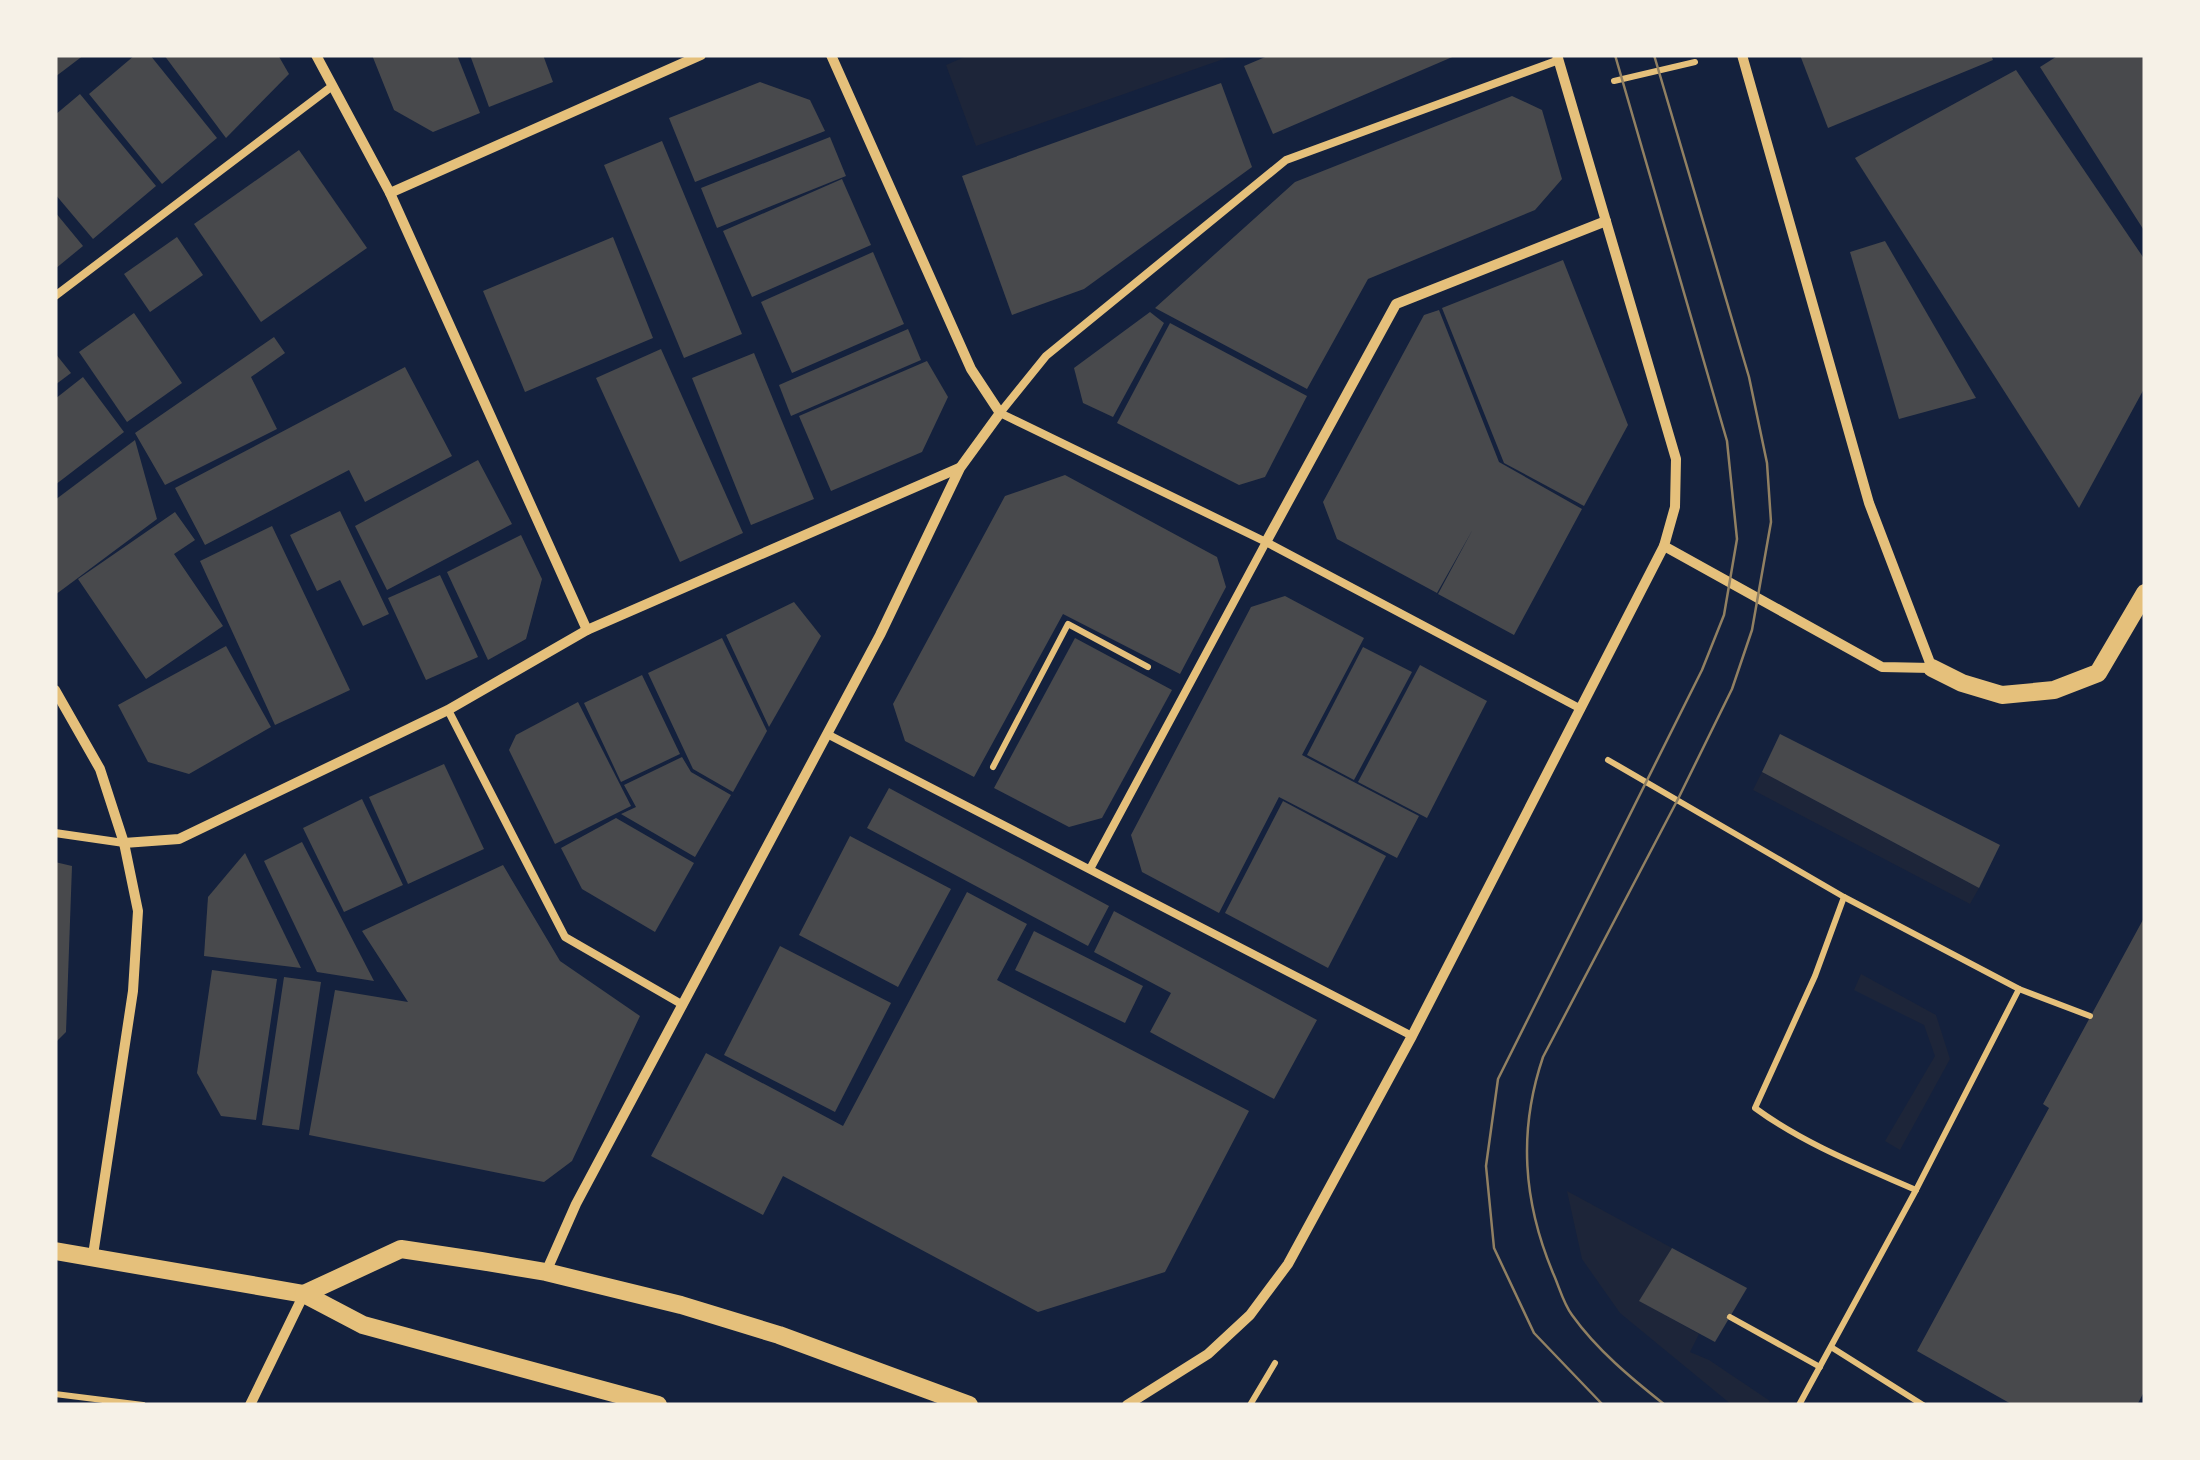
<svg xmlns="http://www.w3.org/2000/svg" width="2200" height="1460" viewBox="0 0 2200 1460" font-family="Rubik,sans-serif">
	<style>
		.green { fill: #1d2539 }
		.building { fill: #48494c }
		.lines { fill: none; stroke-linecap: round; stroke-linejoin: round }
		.path { stroke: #e5c07b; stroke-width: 6 }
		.service { stroke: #e5c07b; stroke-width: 8 }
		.minor { stroke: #e5c07b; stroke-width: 10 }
		.tertiary { stroke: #e5c07b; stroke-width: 18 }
		.tram { stroke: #918062; stroke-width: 2.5 }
	</style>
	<rect width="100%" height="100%" fill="#14213d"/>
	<!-- green -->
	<g class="green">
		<polygon points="969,55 1235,55 976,146 946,65"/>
		<polygon points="1762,772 1979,888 1970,904 1753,790"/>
		<polygon points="1861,974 1936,1015 1950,1059 1900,1150 1885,1141 1935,1056 1924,1025 1854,990"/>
		<polygon points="1567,1191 1672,1248 1640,1301 1699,1334 1690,1352 1709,1360 1770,1401 1768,1405 1732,1405 1620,1313 1582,1259"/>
	</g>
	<!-- building -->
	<g class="building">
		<polygon points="55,55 84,55 55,77"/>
		<polygon points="135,55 150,55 217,138 162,184 89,94"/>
		<polygon points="164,55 278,55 289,74 226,138"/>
		<polygon points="372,55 457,55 480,113 433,132 394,110"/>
		<polygon points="470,55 543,55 553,82 489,107"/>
		<polygon points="1270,55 1457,55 1273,134 1244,66"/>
		<polygon points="1800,55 1991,55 1993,60 1828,128"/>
		<polygon points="2059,55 2145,55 2145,232 2040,67"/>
		<polygon points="2016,70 2145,260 2145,387 2079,508 1855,158"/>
		<polygon points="760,82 810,100 825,131 695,182 669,118"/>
		<polygon points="1221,83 1252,167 1084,289 1012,315 962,176"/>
		<polygon points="80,94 156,186 93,239 55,194 55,115"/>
		<polygon points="1512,96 1542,110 1562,179 1535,210 1368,279 1307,389 1155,308 1295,182"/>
		<polygon points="830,137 846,176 717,228 701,188"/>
		<polygon points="662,141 742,334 684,358 604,165"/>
		<polygon points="299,150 367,248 261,322 194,224"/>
		<polygon points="842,179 871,245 752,297 723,231"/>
		<polygon points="55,212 83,246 55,269"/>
		<polygon points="177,237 203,275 150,312 124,274"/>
		<polygon points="613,237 653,338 525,392 483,291"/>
		<polygon points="1885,241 1976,398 1899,419 1850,252"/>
		<polygon points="873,252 904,324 792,373 761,302"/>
		<polygon points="1563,260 1628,425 1584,506 1504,463 1442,308"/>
		<polygon points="1439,310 1499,462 1582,509 1514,635 1438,594 1473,529 1437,593 1337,539 1323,502 1424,315"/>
		<polygon points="1150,312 1164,323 1113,417 1083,403 1074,368"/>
		<polygon points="134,313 182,383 127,422 79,352"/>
		<polygon points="1170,323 1307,396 1265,477 1239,485 1117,423"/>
		<polygon points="908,329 921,360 791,416 779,385"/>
		<polygon points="274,337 285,353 251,377 277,429 165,485 135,433"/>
		<polygon points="661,349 743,533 680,562 596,378"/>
		<polygon points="55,353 71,373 55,385"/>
		<polygon points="754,353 814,499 751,525 692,378"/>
		<polygon points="927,361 948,397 922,452 831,491 799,416"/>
		<polygon points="405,367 452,456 365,502 349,470 205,545 175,488"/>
		<polygon points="83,377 124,432 55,485 55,399"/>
		<polygon points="135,440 157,519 55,595 55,500"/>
		<polygon points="478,460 512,524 387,590 355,526"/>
		<polygon points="1065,475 1217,557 1226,587 1180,674 1063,614 974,777 905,741 893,704 1005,496"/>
		<polygon points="340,511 389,614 363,626 340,580 317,591 290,535"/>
		<polygon points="175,512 195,540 174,554 223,626 146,679 78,579"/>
		<polygon points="272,526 350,690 275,725 200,561"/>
		<polygon points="521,535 542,579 526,639 488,660 447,572"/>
		<polygon points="440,575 478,657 426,680 388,598"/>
		<polygon points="1285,596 1364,638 1302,755 1419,816 1397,858 1279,797 1219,913 1142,872 1131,835 1251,607"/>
		<polygon points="794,602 821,636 769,727 726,635"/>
		<polygon points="722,638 767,731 733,792 693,769 648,673"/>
		<polygon points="1075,638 1172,690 1102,818 1069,827 994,788"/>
		<polygon points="226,646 271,727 189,774 148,762 118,705"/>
		<polygon points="1363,647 1412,672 1354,780 1307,755"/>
		<polygon points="1420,665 1487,701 1427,818 1358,782"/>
		<polygon points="642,675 680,754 621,782 584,703"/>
		<polygon points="578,702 631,806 555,844 509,750 516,735"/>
		<polygon points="1780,734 2000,845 1979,888 1762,772"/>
		<polygon points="682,757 691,772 731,795 695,857 621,814 636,807 624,785"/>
		<polygon points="444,764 484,849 408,884 369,797"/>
		<polygon points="889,788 1109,906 1088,946 867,828"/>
		<polygon points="362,799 403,885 344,912 303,828"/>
		<polygon points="1283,801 1386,856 1328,968 1225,913"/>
		<polygon points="616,818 694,863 655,932 582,889 561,848"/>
		<polygon points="850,836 951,889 898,987 799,935"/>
		<polygon points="302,842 374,981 317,972 264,861"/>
		<polygon points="245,853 301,968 204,956 208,897"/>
		<polygon points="55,862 72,866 66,1032 55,1043"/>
		<polygon points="503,865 560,961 640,1016 572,1161 544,1182 309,1135 335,990 408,1002 362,931"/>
		<polygon points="967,892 1027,924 997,980 1249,1111 1165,1272 1038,1312 783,1176 763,1215 651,1156 706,1053 843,1126"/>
		<polygon points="1114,911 1317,1020 1274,1099 1150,1032 1171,993 1094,952"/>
		<polygon points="2145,916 2145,1390 2137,1405 2013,1405 1917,1351 2049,1108 2043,1104"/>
		<polygon points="1034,931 1143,986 1125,1023 1015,970"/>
		<polygon points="780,946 891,1003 835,1112 724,1055"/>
		<polygon points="212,970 277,979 256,1120 221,1116 197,1073"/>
		<polygon points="284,977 321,982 299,1130 262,1125"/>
		<polygon points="1672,1248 1747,1288 1715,1342 1639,1301"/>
	</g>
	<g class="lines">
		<!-- path -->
		<g class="path">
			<polyline points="1614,81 1695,62"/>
			<polyline points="1608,760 1844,897 2019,989 2090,1016"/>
			<polyline points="993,767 1068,624 1148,667"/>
			<path d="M1844,897L1815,976L1755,1108C1804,1144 1861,1166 1916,1190"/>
			<polyline points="1730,1317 1820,1367"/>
			<polyline points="1831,1347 1923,1405"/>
			<polyline points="55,1394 143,1405"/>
			<polyline points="1250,1405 1275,1363"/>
			<polyline points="1799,1405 1916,1190 2019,989"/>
		</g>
		<!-- service -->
		<g class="service">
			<polyline points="1559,60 1286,160 1046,356 1000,413 1266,542 1581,709"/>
			<polyline points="55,296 331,87"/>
			<polyline points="448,710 565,937 683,1005"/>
			<polyline points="827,734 1412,1036"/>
			<polyline points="55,833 124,843"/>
			<polyline points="1090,869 1266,542"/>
		</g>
		<!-- minor -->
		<g class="minor">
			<polyline points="316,55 390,193 587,630"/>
			<polyline points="390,193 701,55"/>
			<polyline points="1266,542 1396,304 1606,221"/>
			<polyline points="1664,546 1882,667 1932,668 1869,503 1742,55"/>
			<polyline points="55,690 100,769 124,843 138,911 133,991 93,1255"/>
			<polyline points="124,843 179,839 448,710 587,630 959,468"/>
			<polyline points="546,1272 576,1204 880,635 960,468 1000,413 971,369 831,55"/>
			<polyline points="250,1405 304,1294"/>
			<polyline points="1127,1405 1208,1354 1250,1315 1288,1264 1412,1036 1664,546 1675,507 1676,459 1557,55"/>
		</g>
		<!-- tertiary -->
		<g class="tertiary">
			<polyline points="1932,668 1962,683 2002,695 2054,690 2098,673 2145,593"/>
			<polyline points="55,1251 304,1294 363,1325 658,1405"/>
			<polyline points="304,1294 401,1249 481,1261 546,1272 681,1305 779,1335 969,1405"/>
		</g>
		<!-- tram -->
		<g class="tram">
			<path d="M1654,55L1749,377L1767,463L1771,522L1752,630L1732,689L1678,799L1543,1057C1518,1131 1523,1201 1553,1273C1559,1286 1563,1303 1572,1315C1597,1350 1631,1378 1665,1405"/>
			<polyline points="1603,1405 1534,1333 1494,1248 1486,1166 1498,1079 1702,670 1724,615 1737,539 1727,441 1615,55"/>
		</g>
	</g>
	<!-- border -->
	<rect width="2200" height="1460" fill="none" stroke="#f6f1e7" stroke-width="115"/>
</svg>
